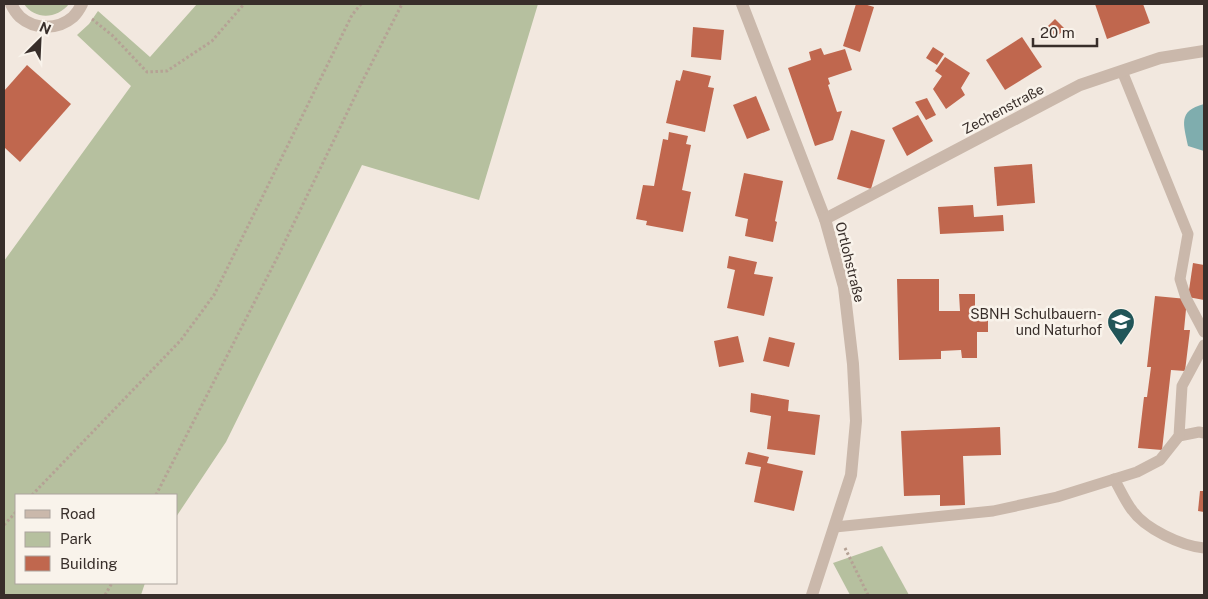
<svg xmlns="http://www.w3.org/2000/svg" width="1208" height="599" viewBox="0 0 1208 599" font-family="'Public Sans',sans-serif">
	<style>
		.green { fill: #b6c09f }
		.water { fill: #7fadae }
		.building { fill: #c0674e }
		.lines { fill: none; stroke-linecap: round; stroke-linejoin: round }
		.path { stroke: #b5a295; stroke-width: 3; stroke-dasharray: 2.5 2.5; stroke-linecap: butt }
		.lane { stroke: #cab8ab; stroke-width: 11 }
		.street { stroke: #cab8ab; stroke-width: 12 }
		.labels { text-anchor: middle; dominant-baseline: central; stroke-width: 5; stroke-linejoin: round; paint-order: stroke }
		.street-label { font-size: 14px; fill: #382e2a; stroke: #f9f3eb }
		.poi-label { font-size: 14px; fill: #382e2a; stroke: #f9f3eb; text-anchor: end }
	</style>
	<rect width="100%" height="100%" fill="#f2e8df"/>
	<!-- green -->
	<g class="green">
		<path d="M24,4H69C57,19 35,20 24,4Z"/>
		<polygon points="197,4 538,4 479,200 362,165 226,442 176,517 176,495 16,495 16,583 145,583 141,595 4,595 4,261 131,86 77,35 89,24 98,11 150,57"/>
		<polygon points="882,546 909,595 850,595 833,563"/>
	</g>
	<!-- water -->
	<path class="water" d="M1204,104V151L1188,146C1184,125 1177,111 1204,104Z"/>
	<!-- building -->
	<g class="building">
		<polygon points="856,4 864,4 874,7 860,52 843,46"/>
		<polygon points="1095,4 1143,4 1150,23 1107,39"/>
		<polygon points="1055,19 1065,29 1055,38 1046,28"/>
		<polygon points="693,27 724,30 721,60 691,57"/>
		<polygon points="1022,37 1042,67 1005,90 986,60"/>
		<polygon points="933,47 944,54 937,65 926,58"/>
		<polygon points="821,48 824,55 845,49 852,70 828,78 830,84 828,85 837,112 842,111 833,140 815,146 788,68 811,60 809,52"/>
		<polygon points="945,57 970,73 961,88 965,95 946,109 933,89 942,76 935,71"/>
		<polygon points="27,65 71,104 20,162 4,147 4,91"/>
		<polygon points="683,70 711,76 708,87 714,88 705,132 666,123 676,80 680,81"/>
		<polygon points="756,96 770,130 747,139 733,105"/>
		<polygon points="927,98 936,115 926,120 915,102"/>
		<polygon points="918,115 933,141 907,156 892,128"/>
		<polygon points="851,130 885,140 871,189 837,179"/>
		<polygon points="669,132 688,136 686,144 691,145 682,190 691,192 683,232 646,225 647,221 636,219 643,185 654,186 663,139 668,140"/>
		<polygon points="1032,164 1035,203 997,206 994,167"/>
		<polygon points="744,173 783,181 775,221 777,222 773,242 745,236 748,219 735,216"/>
		<polygon points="973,205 974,217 1003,215 1004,231 940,234 938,207"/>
		<polygon points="729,256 757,262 754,274 773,277 764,316 727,308 735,270 727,268"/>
		<polygon points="1193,263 1204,265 1204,300 1188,297"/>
		<polygon points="897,279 939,279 939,311 960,311 959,294 975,294 975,313 988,313 988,332 977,332 977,358 962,358 961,350 941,351 941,359 899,360"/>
		<polygon points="1155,296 1187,299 1184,330 1190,330 1185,371 1171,370 1162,450 1138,448 1144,397 1147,397 1151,367 1147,367"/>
		<polygon points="738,336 744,362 719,367 714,341"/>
		<polygon points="769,337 795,343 789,367 763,361"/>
		<polygon points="751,393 789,400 788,411 820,415 815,455 767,449 771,416 750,412"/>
		<polygon points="1000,427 1001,455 963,456 965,505 940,506 940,495 904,496 901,431"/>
		<polygon points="748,452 769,457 767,463 803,471 794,511 754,502 761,467 745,464"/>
		<polygon points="1200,491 1204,491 1204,512 1198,511"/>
	</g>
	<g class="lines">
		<!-- path -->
		<g class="path">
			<polyline points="92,19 113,36 147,72 167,71 212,41 244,4"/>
			<polyline points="32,495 181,340 214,295 352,15 361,4"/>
			<polyline points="156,495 278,256 362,82 402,4"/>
			<polyline points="4,525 16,512"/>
			<polyline points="845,548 868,595"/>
			<polyline points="105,595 112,583"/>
		</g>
		<!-- lane -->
		<g class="lane">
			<polyline points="1122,71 1188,234 1180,279 1186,298 1204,332"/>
			<polyline points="1179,436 1199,432 1204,433"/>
			<path d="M1114,479C1120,489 1125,501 1132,510C1145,529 1182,546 1204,548"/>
			<polyline points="835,527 993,511 1057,497 1137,472 1160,460 1179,436 1182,386 1204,345"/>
		</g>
		<!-- street -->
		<g class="street">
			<path d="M11,4C13,8 16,13 20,17C35,30 58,30 73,17C77,13 80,8 82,4"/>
			<polyline points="742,4 825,219 844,287 853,364 856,421 851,475 812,595"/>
			<polyline points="825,219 1080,85 1160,58 1204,51"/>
		</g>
	</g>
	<!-- icons -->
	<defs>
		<symbol id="school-pin" viewBox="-11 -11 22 30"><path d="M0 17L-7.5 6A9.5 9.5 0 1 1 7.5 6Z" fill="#215558" stroke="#f9f3eb"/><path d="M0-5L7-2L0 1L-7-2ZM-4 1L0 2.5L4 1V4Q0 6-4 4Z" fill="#fff"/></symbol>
	</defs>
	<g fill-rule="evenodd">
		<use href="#school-pin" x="1105" y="306" width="32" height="43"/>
	</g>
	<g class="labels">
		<!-- street labels -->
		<g class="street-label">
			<text transform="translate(1003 109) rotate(-28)">Zechenstraße</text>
			<text transform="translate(850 262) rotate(76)">Ortlohstraße</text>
		</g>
		<!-- poi labels -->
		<g class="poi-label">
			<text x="1102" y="314">SBNH Schulbauern-<tspan x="1102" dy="16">und Naturhof</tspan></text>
		</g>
	</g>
	<!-- border -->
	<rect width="1208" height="599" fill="none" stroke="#382e2a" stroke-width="10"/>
	<!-- legend -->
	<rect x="15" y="494" width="162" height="90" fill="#f9f3eb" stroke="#aca49e"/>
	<rect x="25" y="510" width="25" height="8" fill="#cab8ab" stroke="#aca49e"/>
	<text x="60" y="519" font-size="15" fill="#382e2a">Road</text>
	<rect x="25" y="532" width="25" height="15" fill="#b6c09f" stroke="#aca49e"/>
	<text x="60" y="544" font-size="15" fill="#382e2a">Park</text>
	<rect x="25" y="556" width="25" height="15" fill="#c0674e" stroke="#aca49e"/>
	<text x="60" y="569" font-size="15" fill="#382e2a">Building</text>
	<!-- north arrow -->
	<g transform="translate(40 40) rotate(24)" stroke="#f9f3eb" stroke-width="4" paint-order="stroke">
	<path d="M0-4L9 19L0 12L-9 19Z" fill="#382e2a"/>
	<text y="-8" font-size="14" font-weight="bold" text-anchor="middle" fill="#382e2a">N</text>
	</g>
	<!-- scale -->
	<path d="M1033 38v8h64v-8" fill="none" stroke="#382e2a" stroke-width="2.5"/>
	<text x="1040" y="38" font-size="15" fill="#382e2a" stroke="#f9f3eb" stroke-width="4" paint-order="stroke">20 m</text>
</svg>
